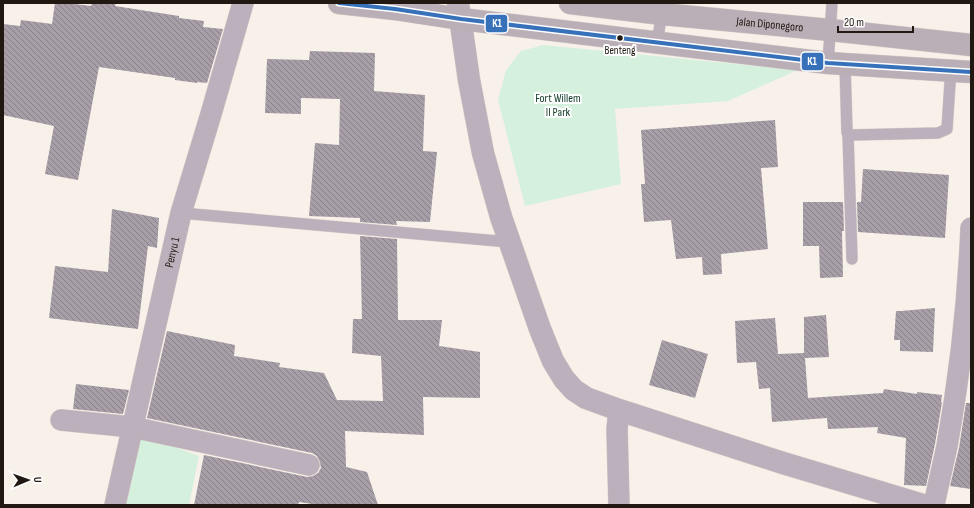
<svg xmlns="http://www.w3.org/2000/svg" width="974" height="508" viewBox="0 0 974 508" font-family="'Sofia Sans Condensed',sans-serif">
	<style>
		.green { fill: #d6f0de }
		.building { fill: url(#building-back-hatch) }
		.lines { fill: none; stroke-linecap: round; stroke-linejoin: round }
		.service-casing { stroke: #d5cec8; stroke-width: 12 }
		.minor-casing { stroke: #d5cec8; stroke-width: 22 }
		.tertiary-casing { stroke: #d5cec8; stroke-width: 23 }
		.trunk-casing { stroke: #d5cec8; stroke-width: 23 }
		.service { stroke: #bbb0bb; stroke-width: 11 }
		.minor { stroke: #bbb0bb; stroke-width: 21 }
		.tertiary { stroke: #bbb0bb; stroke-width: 22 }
		.trunk { stroke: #baaeb7; stroke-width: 22 }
		.bus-1-casing { stroke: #fff; stroke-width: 7 }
		.bus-1 { stroke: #3671b9; stroke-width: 4 }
		.bus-dot { fill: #211811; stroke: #fff; stroke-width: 1.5 }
		.labels { text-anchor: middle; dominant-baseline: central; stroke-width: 4; stroke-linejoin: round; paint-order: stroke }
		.bus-label { font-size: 11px; fill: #211811; stroke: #fff }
		.street-label { font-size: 12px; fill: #211811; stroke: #fff }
		.park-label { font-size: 12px; fill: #0f3927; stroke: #fff }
		.line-badge { stroke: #fff; stroke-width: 1.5 }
		.badge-label { font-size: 11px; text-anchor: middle; font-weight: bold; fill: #fff }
	</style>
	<defs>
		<pattern id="building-back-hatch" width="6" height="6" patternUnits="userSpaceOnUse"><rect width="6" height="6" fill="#a79ea7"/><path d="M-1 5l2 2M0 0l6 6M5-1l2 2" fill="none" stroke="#888087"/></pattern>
	</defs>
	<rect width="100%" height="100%" fill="#f8f1ea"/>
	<!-- green -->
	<g class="green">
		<polygon points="543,45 798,70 728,101 615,109 621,184 525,206 498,100 506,70 521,51"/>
		<polygon points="139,434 199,456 189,505 121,505"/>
	</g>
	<!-- building -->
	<g class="building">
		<polygon points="55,3 66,3 91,6 92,3 116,3 115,6 179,16 179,18 204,21 203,27 223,29 207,83 197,82 197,83 175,80 175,78 99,67 78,180 45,174 54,126 3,115 3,24 20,26 21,20 52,24"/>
		<polygon points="310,51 375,53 374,91 425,95 423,151 437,152 430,222 396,221 397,225 360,222 360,218 309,216 315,143 339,145 340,99 301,98 301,114 265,113 267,59 309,60"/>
		<polygon points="775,120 778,167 761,168 768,249 721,254 722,274 703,275 702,257 676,259 671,220 644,222 641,184 645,184 641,130"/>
		<polygon points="863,169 949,175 945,238 858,232 857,202 861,202"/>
		<polygon points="803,202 843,202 844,231 842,231 843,277 820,278 819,246 803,246"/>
		<polygon points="112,209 159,218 157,248 148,246 138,329 49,318 55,266 108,272"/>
		<polygon points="360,236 397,239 398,320 442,320 439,346 480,352 480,398 423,397 424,435 345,431 346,467 367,472 378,505 319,505 299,502 298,505 194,505 204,455 307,477 313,476 318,473 321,468 320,462 317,456 312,453 147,418 167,331 235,345 234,356 280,363 279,367 324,373 337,400 383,401 381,356 352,353 353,319 362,319"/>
		<polygon points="935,308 933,352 900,351 900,340 894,340 896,311 901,311"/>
		<polygon points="826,315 829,357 805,358 808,398 883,393 884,389 917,394 917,392 942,395 941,402 942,402 935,444 926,486 904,485 906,438 877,433 878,427 828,429 827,418 772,422 770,388 759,389 756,362 737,363 735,321 775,318 778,354 804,353 804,317"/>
		<polygon points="662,340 708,354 695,398 649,385"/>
		<polygon points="76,384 129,390 123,414 73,409"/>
		<polygon points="966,403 971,403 971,489 950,486 959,448"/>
	</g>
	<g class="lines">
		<defs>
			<g id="service">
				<polyline points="657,43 662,12"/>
				<polyline points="828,63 832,3"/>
				<polyline points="845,64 847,132 848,135 851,135 938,133 947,129 950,83 953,71"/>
				<polyline points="848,135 852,259"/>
				<polyline points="181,213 509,242"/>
			</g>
			<g id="minor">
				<polyline points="619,410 617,429 619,505"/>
				<polyline points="61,420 132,427 309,465"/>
				<path id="s1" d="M115,505L181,213L211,114L243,3"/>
				<path d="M934,505C938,485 943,465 947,446C960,374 968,301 971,228"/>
			</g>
			<polyline id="tertiary" points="458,3 469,80 483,153 501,217 540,329 553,361 564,379 574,390 586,398 619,410 783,463 923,505"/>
			<g id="trunk">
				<polyline points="339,3 395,9 461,19 828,63 971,72"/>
				<path id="s2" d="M570,3L662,14L830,30L971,45"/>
			</g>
		</defs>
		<!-- service casing -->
		<use href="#service" class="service-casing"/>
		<!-- minor casing -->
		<use href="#minor" class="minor-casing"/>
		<!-- tertiary casing -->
		<use href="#tertiary" class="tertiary-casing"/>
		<!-- trunk casing -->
		<use href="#trunk" class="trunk-casing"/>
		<!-- service -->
		<use href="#service" class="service"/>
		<!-- minor -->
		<use href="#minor" class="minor"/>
		<!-- tertiary -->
		<use href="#tertiary" class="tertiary"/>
		<!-- trunk -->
		<use href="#trunk" class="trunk"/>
		<defs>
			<polyline id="bus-1" points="339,3 395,9 461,19 828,63 971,72"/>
		</defs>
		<!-- bus-1 casing -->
		<use href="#bus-1" class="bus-1-casing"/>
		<!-- bus-1 -->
		<use href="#bus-1" class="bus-1"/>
	</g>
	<!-- markers -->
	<circle class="bus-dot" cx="620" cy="38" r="3.5"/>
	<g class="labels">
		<!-- bus labels -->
		<g class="bus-label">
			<text x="620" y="50">Benteng</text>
		</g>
		<!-- street labels -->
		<g class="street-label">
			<text stroke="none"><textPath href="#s2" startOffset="201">Jalan Diponegoro</textPath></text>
			<text stroke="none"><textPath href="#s1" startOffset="259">Penyu 1</textPath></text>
		</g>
		<!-- park labels -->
		<g class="park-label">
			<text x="558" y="98">Fort Willem<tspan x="558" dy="14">II Park</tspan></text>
		</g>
	</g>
	<g class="line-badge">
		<rect x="485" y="14" width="23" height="19" rx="4" fill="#3671b9"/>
		<rect x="801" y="52" width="23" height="19" rx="4" fill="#3671b9"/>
	</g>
	<g class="badge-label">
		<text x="497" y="27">K1</text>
		<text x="812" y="65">K1</text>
	</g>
	<!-- border -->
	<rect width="974" height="508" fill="none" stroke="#211811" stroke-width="8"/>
	<!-- north arrow -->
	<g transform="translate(28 480) rotate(88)" stroke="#ffffff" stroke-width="3" paint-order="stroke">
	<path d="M0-3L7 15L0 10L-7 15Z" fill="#211811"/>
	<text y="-6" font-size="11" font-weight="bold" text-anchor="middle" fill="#211811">U</text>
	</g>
	<!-- scale -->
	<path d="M838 26v6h75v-6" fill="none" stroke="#211811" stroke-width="2"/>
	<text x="844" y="26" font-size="12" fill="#211811" stroke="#ffffff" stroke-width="3" paint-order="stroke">20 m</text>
</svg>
